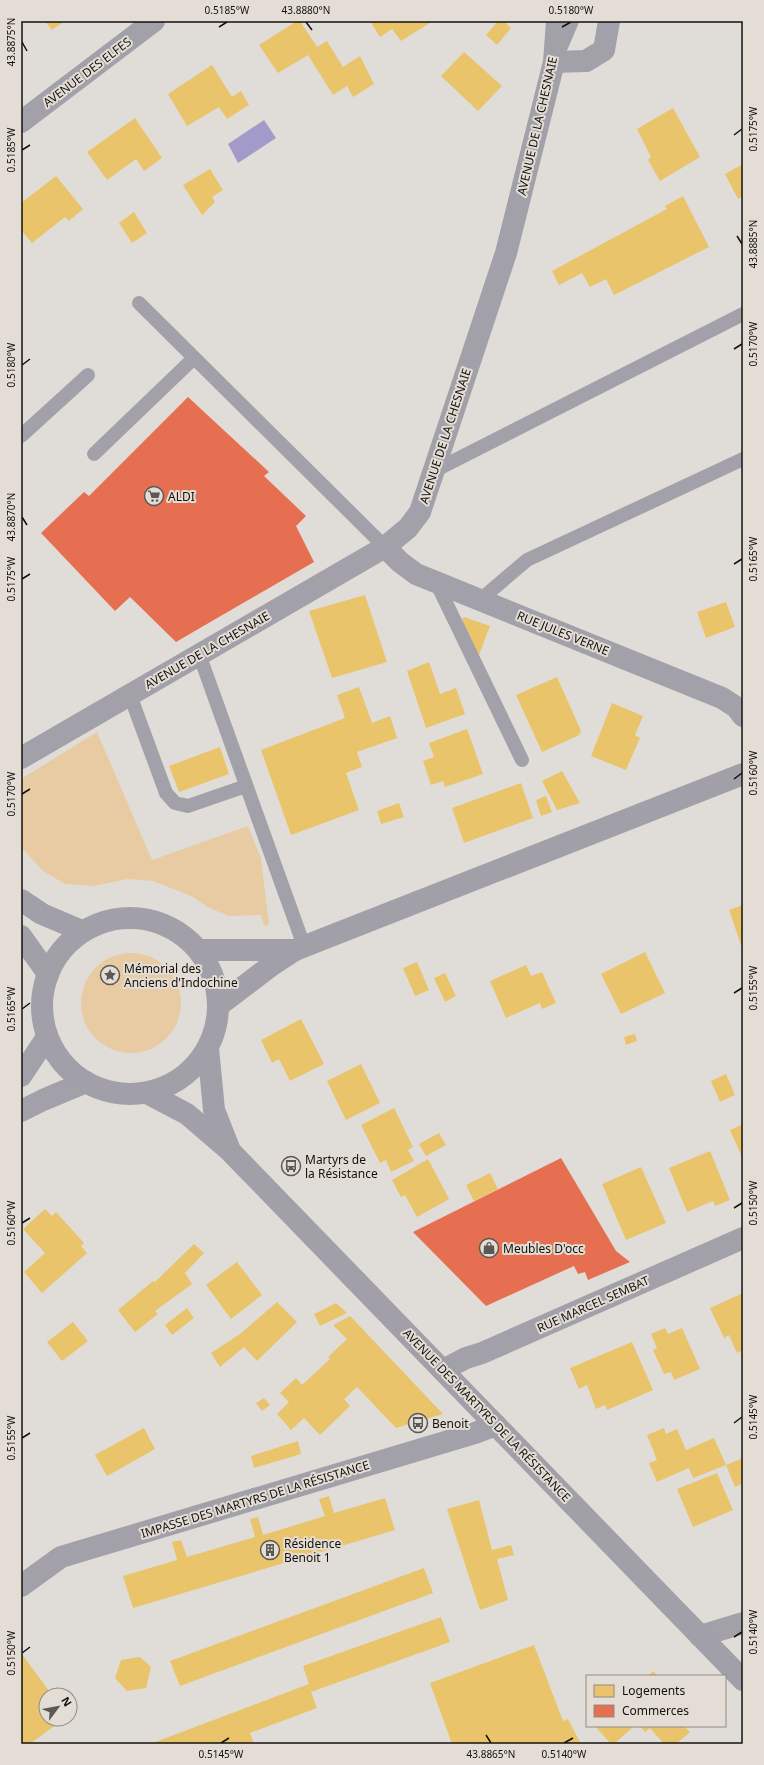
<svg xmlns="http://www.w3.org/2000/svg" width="764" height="1765" viewBox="0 0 764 1765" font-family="'Noto Sans',sans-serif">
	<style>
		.green { fill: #e8cba2 }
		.water { fill: #a39acc }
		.homes { fill: #e9c46a }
		.shops { fill: #e76f51 }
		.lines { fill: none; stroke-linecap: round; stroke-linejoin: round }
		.service { stroke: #a2a1a9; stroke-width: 14 }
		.minor { stroke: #a2a1a9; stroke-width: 22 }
		.tertiary { stroke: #a2a1a9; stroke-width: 22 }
		.secondary { stroke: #a1a0a8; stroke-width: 22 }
		.ticks { fill: none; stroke: #13110e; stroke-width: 1.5 }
		.labels { text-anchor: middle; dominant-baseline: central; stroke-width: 4; stroke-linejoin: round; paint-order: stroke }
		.street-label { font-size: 12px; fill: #13110e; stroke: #e4ddd5 }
		.poi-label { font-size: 12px; fill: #13110e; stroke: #e4ddd5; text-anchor: start }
		.neatline { fill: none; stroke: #13110e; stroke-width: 1.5 }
		.ticks-label { font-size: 10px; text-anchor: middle; fill: #13110e }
	</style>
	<rect width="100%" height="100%" fill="#e0ddd8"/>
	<!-- green -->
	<g class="green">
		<polygon points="97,732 152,860 248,826 261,858 269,925 264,926 261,915 228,916 208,907 191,896 153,881 128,879 93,886 65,884 43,871 21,847 21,779"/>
		<circle cx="131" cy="1003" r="50"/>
	</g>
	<!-- water -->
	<polygon class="water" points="264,120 276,138 238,163 228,144"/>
	<!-- homes -->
	<g class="homes">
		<polygon points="45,21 65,21 52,30"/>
		<polygon points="297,21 300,21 317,47 327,41 343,67 360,56 374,84 353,97 347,86 333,95 308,55 278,73 259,45"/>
		<polygon points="370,21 433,21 401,41 392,29 380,37"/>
		<polygon points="498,21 504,21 511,28 497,45 486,35"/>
		<polygon points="464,52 502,86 478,111 441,76"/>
		<polygon points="212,65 232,97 241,91 249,105 227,119 219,107 187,126 168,94"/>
		<polygon points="673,108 700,157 660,181 648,160 651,157 637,129"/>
		<polygon points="135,118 162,158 144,171 136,159 107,180 87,152"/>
		<polygon points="743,164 743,196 738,199 725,174"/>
		<polygon points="210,169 223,190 212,197 215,202 202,215 183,185"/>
		<polygon points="56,176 83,209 69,221 65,217 32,243 21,230 21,203"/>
		<polygon points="683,196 709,247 614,295 606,279 590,287 582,273 559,285 552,271 667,209 665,206"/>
		<polygon points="134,212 147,233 132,243 119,223"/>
		<polygon points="365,595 387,662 332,678 309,611"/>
		<polygon points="726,602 735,627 706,638 697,612"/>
		<polygon points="464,617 490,626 479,655 461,621"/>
		<polygon points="429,662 440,694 456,688 465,714 426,728 407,671"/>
		<polygon points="557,677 581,731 579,735 542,752 516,695"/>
		<polygon points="359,687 372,723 390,716 397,738 357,752 362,767 346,773 359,810 291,835 261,750 345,718 337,695"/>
		<polygon points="612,703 643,716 635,735 640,738 626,770 591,756"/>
		<polygon points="467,729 483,774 445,787 443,781 431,785 423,761 434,757 429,743"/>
		<polygon points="220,747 229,774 179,792 169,766"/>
		<polygon points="562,771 580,803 557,810 542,781"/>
		<polygon points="521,783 533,818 464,843 452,808"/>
		<polygon points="546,796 552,812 541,816 536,800"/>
		<polygon points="399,803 404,817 381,824 377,811"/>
		<polygon points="743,905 743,944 741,945 729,910"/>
		<polygon points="645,952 665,993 621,1014 601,974"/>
		<polygon points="417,962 429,990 415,996 403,968"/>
		<polygon points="526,965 531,976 542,972 556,1003 542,1009 540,1003 506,1018 490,981"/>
		<polygon points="445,973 456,996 445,1002 434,978"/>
		<polygon points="301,1019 324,1064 290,1081 279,1059 272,1063 261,1040"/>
		<polygon points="635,1034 637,1041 626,1045 624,1037"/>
		<polygon points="361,1064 380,1103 346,1120 327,1081"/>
		<polygon points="726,1074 735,1095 720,1102 711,1081"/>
		<polygon points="394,1108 413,1147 408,1150 414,1161 391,1172 386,1160 380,1163 361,1125"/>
		<polygon points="743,1124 743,1159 730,1130"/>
		<polygon points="439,1133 446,1145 426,1156 419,1144"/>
		<polygon points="710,1151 730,1200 715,1206 713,1201 687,1212 669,1168"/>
		<polygon points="428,1159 449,1199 417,1217 405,1195 401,1197 392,1180"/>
		<polygon points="641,1167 666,1223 626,1240 602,1184"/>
		<polygon points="490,1173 498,1189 474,1201 466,1185"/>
		<polygon points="45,1209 52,1216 56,1212 84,1243 81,1246 87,1253 42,1293 24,1272 45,1253 23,1229"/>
		<polygon points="194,1244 204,1253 185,1273 192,1284 155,1311 158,1314 135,1332 118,1310 153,1281 155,1282"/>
		<polygon points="237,1262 262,1295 231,1319 206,1285"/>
		<polygon points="743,1293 743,1350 737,1353 729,1335 724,1338 710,1308"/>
		<polygon points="277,1302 297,1322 257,1361 244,1347 220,1367 211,1353 240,1334"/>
		<polygon points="336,1303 347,1313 320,1326 314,1314"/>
		<polygon points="187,1308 194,1318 172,1335 165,1325"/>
		<polygon points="350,1316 354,1320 443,1414 396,1428 357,1387 344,1399 350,1406 320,1435 304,1418 291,1430 277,1414 289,1402 280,1393 296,1378 302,1385 330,1359 328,1357 347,1339 333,1325"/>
		<polygon points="73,1322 88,1341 62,1361 47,1342"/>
		<polygon points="665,1328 668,1334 682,1328 700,1369 674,1380 671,1372 664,1374 653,1350 657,1348 651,1334"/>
		<polygon points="632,1342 653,1390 607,1410 605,1405 596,1409 587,1385 579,1389 570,1368"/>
		<polygon points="264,1398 270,1405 262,1411 256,1403"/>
		<polygon points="144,1428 155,1449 107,1476 95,1455"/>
		<polygon points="664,1428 666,1434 677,1429 686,1450 714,1438 726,1465 693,1478 689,1468 657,1482 649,1463 657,1460 647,1435"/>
		<polygon points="298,1441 301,1454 254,1468 251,1456"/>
		<polygon points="743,1458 743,1483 735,1487 726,1465"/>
		<polygon points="717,1473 733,1510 693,1527 677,1489"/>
		<polygon points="329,1496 334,1513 385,1498 395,1530 133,1608 123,1576 177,1560 172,1542 181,1540 187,1557 255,1537 250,1519 258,1517 263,1535 325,1516 319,1499"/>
		<polygon points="479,1500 492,1550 511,1545 514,1555 497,1559 508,1600 480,1610 447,1509"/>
		<polygon points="424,1568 433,1593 180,1686 170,1661"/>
		<polygon points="441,1617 450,1642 311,1692 317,1708 250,1733 254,1744 150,1744 309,1684 303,1666"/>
		<polygon points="534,1645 563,1721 568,1719 581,1744 452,1744 430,1683"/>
		<polygon points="21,1653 52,1695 46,1695 46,1719 64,1719 30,1744 21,1744"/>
		<polygon points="140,1657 151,1667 146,1688 127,1691 115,1678 121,1660"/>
		<polygon points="653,1671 658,1676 648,1676"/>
		<polygon points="595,1726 634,1726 614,1744 611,1744"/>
		<polygon points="640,1726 684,1726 690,1732 676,1744 664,1744 650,1728 645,1732"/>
	</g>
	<!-- shops -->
	<g class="shops">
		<polygon points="188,397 269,472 264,476 306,516 296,526 314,562 176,642 130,597 115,611 41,533 84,492 89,496"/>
		<polygon points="561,1158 616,1251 630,1262 588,1280 585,1272 578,1274 574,1266 486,1306 413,1232"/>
	</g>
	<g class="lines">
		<!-- service -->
		<g class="service">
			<polyline points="560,49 572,21"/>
			<polyline points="139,303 385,547"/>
			<polyline points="21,436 88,375"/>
			<polyline points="94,454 194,358"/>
			<polyline points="434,471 743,314"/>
			<polyline points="436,582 522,760"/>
			<polyline points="480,600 527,560 743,459"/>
			<polyline points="199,654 304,946"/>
			<polyline points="130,695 166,793 175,803 188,806 246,786"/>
		</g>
		<!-- minor -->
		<g class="minor">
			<polyline points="554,62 586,61 604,50 609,21"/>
			<polyline points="21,122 154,21"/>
			<polyline points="385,547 400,562 416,574 722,698 736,707 743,716"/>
			<polyline points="21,758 385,547 408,528 420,512 506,253 554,62 557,21"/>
			<polyline points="443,1370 466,1358 482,1353 743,1238"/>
			<polyline points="21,1586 61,1557 475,1433 496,1425"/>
			<polyline points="700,1636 743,1623"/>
		</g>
		<!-- tertiary -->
		<g class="tertiary">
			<polyline points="21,1076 47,1037"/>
			<polyline points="21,1111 43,1100 86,1082"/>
		</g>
		<!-- secondary -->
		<g class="secondary">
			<polyline points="21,900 42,914 82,931"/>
			<circle cx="130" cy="1006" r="88"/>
			<polyline points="21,936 48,974"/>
			<polyline points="200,950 295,950"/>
			<polyline points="218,1006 272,965 295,950 743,774"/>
			<polyline points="208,1048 214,1110 229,1148"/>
			<polyline points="147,1093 187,1114 230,1151 743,1680"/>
		</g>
	</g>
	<!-- ticks -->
	<path class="ticks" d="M306,22L312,30M219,27L227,22M562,27L571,22M22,42L27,51M734,135L742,129M22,150L30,145M737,236L742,244M734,349L742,344M22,365L30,359M22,517L27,525M734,564L742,559M22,579L30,574M734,779L742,773M22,794L30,789M734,993L742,988M22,1009L30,1003M734,1208L742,1203M22,1223L30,1218M734,1423L742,1417M22,1438L30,1433M734,1637L742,1632M22,1653L30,1647M486,1735L491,1743M221,1743L229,1738M564,1743L573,1738"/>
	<!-- icons -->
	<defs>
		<symbol id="supermarket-ring" viewBox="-11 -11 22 22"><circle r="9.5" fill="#e4ddd5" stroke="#5b5855" stroke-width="1.5"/><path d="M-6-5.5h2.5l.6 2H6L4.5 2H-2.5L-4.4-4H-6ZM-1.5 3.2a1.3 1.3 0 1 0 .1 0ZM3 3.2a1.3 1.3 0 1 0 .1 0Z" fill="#5b5855"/></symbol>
		<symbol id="sight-ring" viewBox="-11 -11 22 22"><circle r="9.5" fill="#e4ddd5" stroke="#5b5855" stroke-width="1.5"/><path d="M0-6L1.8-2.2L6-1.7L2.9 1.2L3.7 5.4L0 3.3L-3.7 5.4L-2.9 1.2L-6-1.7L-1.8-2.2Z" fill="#5b5855"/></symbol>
		<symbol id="bus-ring" viewBox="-11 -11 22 22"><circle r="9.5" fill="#e4ddd5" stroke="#5b5855" stroke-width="1.5"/><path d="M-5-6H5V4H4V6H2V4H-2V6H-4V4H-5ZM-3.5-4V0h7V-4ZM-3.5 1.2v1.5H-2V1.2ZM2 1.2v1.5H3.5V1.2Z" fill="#5b5855"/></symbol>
		<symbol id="shop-ring" viewBox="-11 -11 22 22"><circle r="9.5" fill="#e4ddd5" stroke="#5b5855" stroke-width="1.5"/><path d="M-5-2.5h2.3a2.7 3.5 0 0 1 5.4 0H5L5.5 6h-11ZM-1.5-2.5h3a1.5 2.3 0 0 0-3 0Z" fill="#5b5855"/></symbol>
		<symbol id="building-ring" viewBox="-11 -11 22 22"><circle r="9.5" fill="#e4ddd5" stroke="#5b5855" stroke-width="1.5"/><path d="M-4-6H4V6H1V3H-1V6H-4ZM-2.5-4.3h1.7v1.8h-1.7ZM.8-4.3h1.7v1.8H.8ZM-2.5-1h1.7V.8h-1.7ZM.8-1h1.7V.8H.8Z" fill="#5b5855"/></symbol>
	</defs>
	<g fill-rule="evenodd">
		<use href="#supermarket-ring" x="143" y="485" width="22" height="22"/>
		<use href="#sight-ring" x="99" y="964" width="22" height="22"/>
		<use href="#bus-ring" x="280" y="1155" width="22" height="22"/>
		<use href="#shop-ring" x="478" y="1237" width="22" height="22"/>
		<use href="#bus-ring" x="407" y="1412" width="22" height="22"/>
		<use href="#building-ring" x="259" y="1539" width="22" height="22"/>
	</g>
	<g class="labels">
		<!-- street labels -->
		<g class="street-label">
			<text transform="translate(87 72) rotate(-37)">AVENUE DES ELFES</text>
			<text transform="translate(537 126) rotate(-77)">AVENUE DE LA CHESNAIE</text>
			<text transform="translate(445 436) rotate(-72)">AVENUE DE LA CHESNAIE</text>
			<text transform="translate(563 633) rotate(22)">RUE JULES VERNE</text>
			<text transform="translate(207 650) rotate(-30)">AVENUE DE LA CHESNAIE</text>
			<text transform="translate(593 1304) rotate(-24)">RUE MARCEL SEMBAT</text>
			<text transform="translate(487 1415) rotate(46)">AVENUE DES MARTYRS DE LA RÉSISTANCE</text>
			<text transform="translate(255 1499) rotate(-17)">IMPASSE DES MARTYRS DE LA RÉSISTANCE</text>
		</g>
		<!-- poi labels -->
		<g class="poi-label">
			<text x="168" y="496">ALDI</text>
			<text x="124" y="968">Mémorial des<tspan x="124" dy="14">Anciens d'Indochine</tspan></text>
			<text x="305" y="1159">Martyrs de<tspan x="305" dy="14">la Résistance</tspan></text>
			<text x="503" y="1248">Meubles D'occ</text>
			<text x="432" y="1423">Benoit</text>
			<text x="284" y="1543">Résidence<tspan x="284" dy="14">Benoit 1</tspan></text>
		</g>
	</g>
	<!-- border -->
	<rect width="764" height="1765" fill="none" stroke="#e4ddd5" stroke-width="44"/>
	<!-- legend -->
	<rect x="586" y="1675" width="140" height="52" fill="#e4ddd5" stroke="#908b85"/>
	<rect x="594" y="1685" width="20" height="12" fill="#e9c46a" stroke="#908b85"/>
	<text x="622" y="1695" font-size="12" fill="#13110e">Logements</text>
	<rect x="594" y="1705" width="20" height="12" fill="#e76f51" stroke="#908b85"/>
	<text x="622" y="1715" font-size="12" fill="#13110e">Commerces</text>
	<!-- north arrow -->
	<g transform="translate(58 1707) rotate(58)"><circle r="19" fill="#e4ddd5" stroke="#908b85"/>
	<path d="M0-3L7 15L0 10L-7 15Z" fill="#5b5855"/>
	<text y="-6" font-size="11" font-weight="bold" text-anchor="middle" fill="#13110e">N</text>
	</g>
	<rect x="22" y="22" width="720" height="1721" class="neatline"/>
	<g class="ticks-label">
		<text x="227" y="14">0.5185°W</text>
		<text x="306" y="14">43.8880°N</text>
		<text x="571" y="14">0.5180°W</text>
		<text transform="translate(11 42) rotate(-90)" y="4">43.8875°N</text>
		<text transform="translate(753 129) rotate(-90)" y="4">0.5175°W</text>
		<text transform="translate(11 150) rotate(-90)" y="4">0.5185°W</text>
		<text transform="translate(753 244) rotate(-90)" y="4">43.8885°N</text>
		<text transform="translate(753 344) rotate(-90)" y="4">0.5170°W</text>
		<text transform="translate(11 365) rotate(-90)" y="4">0.5180°W</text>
		<text transform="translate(11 517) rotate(-90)" y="4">43.8870°N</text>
		<text transform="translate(753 559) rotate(-90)" y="4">0.5165°W</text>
		<text transform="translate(11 579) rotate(-90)" y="4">0.5175°W</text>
		<text transform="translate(753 773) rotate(-90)" y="4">0.5160°W</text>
		<text transform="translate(11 794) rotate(-90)" y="4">0.5170°W</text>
		<text transform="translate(753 988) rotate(-90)" y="4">0.5155°W</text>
		<text transform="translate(11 1009) rotate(-90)" y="4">0.5165°W</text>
		<text transform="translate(753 1203) rotate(-90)" y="4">0.5150°W</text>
		<text transform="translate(11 1223) rotate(-90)" y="4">0.5160°W</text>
		<text transform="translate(753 1417) rotate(-90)" y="4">0.5145°W</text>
		<text transform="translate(11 1438) rotate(-90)" y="4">0.5155°W</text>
		<text transform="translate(753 1632) rotate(-90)" y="4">0.5140°W</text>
		<text transform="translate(11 1653) rotate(-90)" y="4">0.5150°W</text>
		<text x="221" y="1758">0.5145°W</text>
		<text x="491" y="1758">43.8865°N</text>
		<text x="564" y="1758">0.5140°W</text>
	</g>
</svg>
